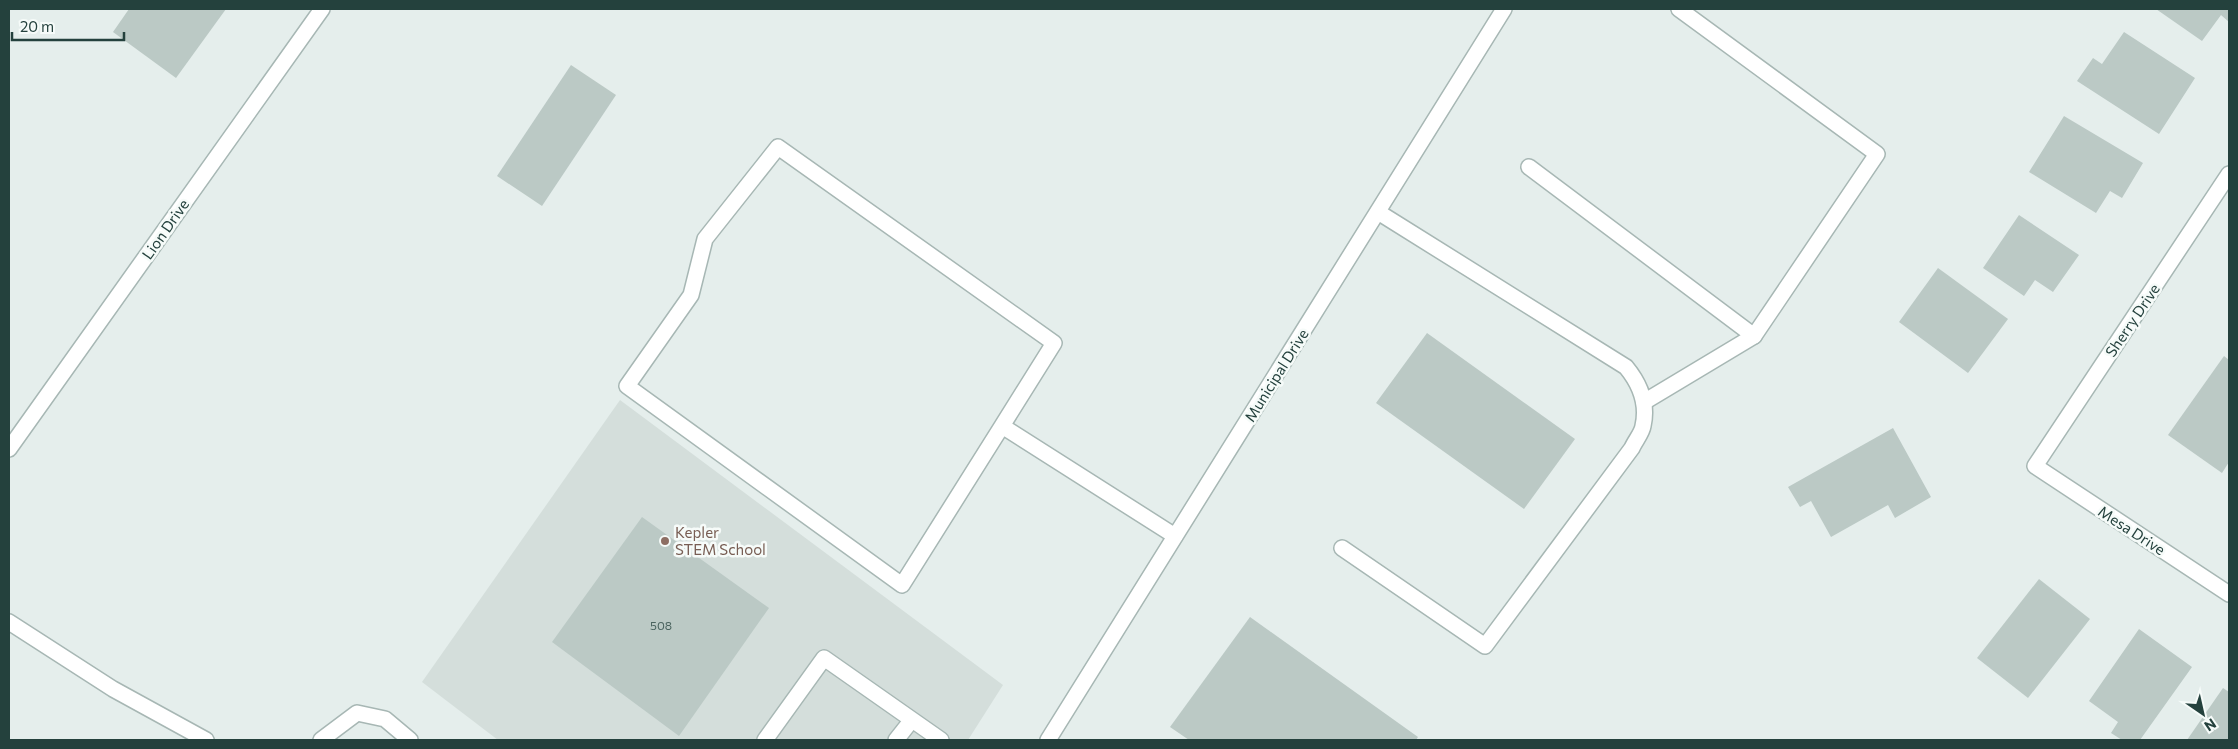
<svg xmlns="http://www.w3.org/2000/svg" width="2238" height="749" viewBox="0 0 2238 749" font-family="Commissioner,sans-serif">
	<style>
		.built { fill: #d4dedb }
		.building { fill: #bbc9c5 }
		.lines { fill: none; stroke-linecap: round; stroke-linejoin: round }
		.service-casing { stroke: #a7b7b4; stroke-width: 18 }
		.minor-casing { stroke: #a7b7b4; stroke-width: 18 }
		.tertiary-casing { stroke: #a7b7b4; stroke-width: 18 }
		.service { stroke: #fff; stroke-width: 15 }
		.minor { stroke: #fff; stroke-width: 15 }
		.tertiary { stroke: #fff; stroke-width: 15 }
		.education-dot { fill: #8d6e63; stroke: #f6fbf9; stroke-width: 2 }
		.labels { text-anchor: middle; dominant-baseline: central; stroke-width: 5; stroke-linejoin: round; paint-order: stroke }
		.number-label { font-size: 12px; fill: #4a635f }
		.street-label { font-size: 15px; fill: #24413d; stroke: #f6fbf9 }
		.education-label { font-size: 15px; fill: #785e54; stroke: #f6fbf9; text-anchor: start }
	</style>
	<rect width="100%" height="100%" fill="#e5eeec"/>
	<!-- built -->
	<polygon class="built" points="620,400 1003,685 968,740 498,740 422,682"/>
	<!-- building -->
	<g class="building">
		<polygon points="129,9 226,9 176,78 113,32"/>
		<polygon points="2156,9 2229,9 2229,22 2221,15 2202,41"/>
		<polygon points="2124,32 2195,78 2159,134 2077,81 2093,58 2102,64"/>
		<polygon points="571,65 616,95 542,206 497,176"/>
		<polygon points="2064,116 2143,163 2122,198 2110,191 2096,213 2029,172"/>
		<polygon points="2019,215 2079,255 2053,292 2035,280 2024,296 1983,268"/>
		<polygon points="1938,268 2008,319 1968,373 1899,322"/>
		<polygon points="1427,333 1575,439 1524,509 1376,403"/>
		<polygon points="2224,356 2229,360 2229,462 2222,473 2168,435"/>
		<polygon points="1893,428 1931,497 1895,518 1888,505 1831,537 1811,501 1800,507 1788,487"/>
		<polygon points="642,517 769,608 679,736 552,642"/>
		<polygon points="2039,579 2090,619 2028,698 1977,658"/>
		<polygon points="1250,617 1418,737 1416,740 1189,740 1170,727"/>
		<polygon points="2139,629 2192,667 2140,740 2122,740 2111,733 2118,722 2089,701"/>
		<polygon points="2223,688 2229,692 2229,740 2187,740"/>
	</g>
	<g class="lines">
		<defs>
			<g id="service">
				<polyline points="1529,167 1754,336"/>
				<polyline points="1644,402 1754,336 1877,154 1679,9"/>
				<polyline points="1002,426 902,585 627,386 691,295 705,239 778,147 1054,343 1002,426 1175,536"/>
				<path d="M1342,548L1485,646L1632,448C1635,441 1642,433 1643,426C1648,404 1640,384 1626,367L1378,212"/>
				<polyline points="9,622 113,689 206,740"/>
				<polyline points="321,740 357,713 385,719 410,740"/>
				<polyline points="765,740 824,658 941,740"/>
				<polyline points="896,740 911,721"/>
			</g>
			<g id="minor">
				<polyline points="2229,174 2035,466 2229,594"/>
				<polyline points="9,449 322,9"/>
			</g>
			<polyline id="tertiary" points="1048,740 1504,9"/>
		</defs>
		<!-- service casing -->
		<use href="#service" class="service-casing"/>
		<!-- minor casing -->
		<use href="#minor" class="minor-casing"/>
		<!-- tertiary casing -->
		<use href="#tertiary" class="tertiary-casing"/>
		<!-- service -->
		<use href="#service" class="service"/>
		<!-- minor -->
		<use href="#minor" class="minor"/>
		<!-- tertiary -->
		<use href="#tertiary" class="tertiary"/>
	</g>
	<!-- markers -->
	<circle class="education-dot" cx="665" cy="541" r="5"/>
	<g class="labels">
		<!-- number labels -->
		<g class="number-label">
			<text x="661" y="625">508</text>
		</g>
		<!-- street labels -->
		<g class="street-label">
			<text transform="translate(165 229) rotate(-55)">Lion Drive</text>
			<text transform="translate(2132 320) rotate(-56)">Sherry Drive</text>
			<text transform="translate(1276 375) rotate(-58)">Municipal Drive</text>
			<text transform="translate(2132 530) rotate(33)">Mesa Drive</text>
		</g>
		<!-- education labels -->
		<g class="education-label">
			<text x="675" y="532">Kepler<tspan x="675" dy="17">STEM School</tspan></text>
		</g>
	</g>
	<!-- border -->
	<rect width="2238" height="749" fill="none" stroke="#24413d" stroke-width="20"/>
	<!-- north arrow -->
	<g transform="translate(2203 714) rotate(146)" stroke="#f6fbf9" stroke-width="4" paint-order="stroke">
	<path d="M0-4L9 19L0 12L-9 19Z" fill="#24413d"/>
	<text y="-8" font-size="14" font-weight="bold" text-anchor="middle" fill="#24413d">N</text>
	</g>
	<!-- scale -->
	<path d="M12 32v8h112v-8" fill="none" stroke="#24413d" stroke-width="2.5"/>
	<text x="20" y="32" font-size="15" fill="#24413d" stroke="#f6fbf9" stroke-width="4" paint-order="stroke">20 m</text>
</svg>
